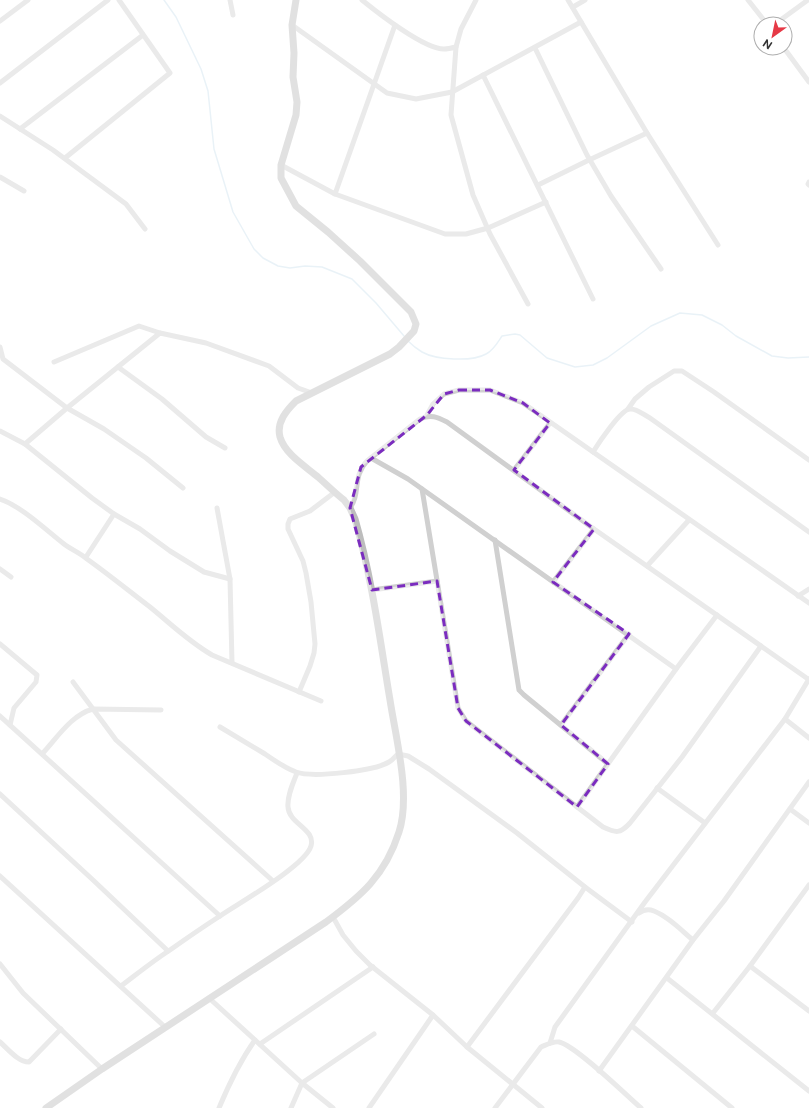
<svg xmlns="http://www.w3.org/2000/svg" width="809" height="1108" viewBox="0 0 809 1108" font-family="'Public Sans',sans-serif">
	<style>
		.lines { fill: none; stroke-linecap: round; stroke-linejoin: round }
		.stream { stroke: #cfe2ee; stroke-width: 1.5 }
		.street { stroke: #d0d0d0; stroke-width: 5 }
		.secondary { stroke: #bdbdbd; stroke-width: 7 }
		.marked { fill: none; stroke: #7b2cbf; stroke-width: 3; stroke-dasharray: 8 5; stroke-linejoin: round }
	</style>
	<rect width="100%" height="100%" fill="#fff"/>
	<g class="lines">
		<!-- stream -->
		<g class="stream">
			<polyline points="164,0 176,17 201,69 208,91 214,149 233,212 254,249 263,258 278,266 290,268 305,266 322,267 352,279 376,303 404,336"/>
			<path d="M408,341C412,345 417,349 422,352C436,360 472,362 486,354C493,351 498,342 502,336L515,334L520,335L547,358L575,367L593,365L607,358L651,326L680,313L702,315L722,325L736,336L772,356L788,358L809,357"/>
		</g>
		<!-- street -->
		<g class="street">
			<polyline points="230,0 233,15"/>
			<path d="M362,0C378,13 424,49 444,49C447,49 452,48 456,47"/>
			<polyline points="476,0 461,29 456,47 451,115 473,195 490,234 528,304"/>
			<polyline points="568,0 647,133 718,245"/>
			<polyline points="748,0 767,24"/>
			<polyline points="573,7 585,0"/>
			<polyline points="0,21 28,0"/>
			<polyline points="775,24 808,0"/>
			<polyline points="292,25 387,93 416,99 452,92 581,22"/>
			<polyline points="535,48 587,155 611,196 661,269"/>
			<polyline points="784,48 809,82"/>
			<polyline points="483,75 593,299"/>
			<polyline points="0,83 108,0"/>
			<polyline points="0,116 53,150 126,204 145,229"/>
			<polyline points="20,129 143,35"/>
			<polyline points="65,158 170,73 119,0"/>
			<polyline points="281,165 335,194 445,234 466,234 488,228 546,202"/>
			<polyline points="0,177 24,191"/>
			<polyline points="809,182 808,184 809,185"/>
			<polyline points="538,185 589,160 647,133"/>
			<polyline points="335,194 395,25"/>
			<polyline points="0,347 3,359 67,408 104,429 146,458 183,488"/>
			<polyline points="54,362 139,326 160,333"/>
			<polyline points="118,367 162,399 206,437 225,448"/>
			<polyline points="628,409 635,399 649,387 674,371 682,371 714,392 809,460"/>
			<polyline points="427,415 433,404 444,394 459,390 490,390 523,403 809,603"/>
			<polyline points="0,431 25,444"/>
			<path d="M593,452C598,444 621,409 630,409C636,408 644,415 650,418L809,532"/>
			<polyline points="371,458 408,479 676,669"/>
			<polyline points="514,470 550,423"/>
			<path d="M422,489L458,708L466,721L603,827C616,833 620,834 630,823L682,757L761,646"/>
			<path d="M0,499C21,506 46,530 64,544C72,550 80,553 87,559C108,574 129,591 150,607C171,624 188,641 212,655L321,701"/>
			<polyline points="217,508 230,579 232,663"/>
			<path d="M350,508C361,493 352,477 367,461L420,419C431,414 437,417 447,422L594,529L808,679"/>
			<polyline points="495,540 519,690 524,695 608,764"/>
			<polyline points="86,557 114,514"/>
			<polyline points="647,566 689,520"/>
			<polyline points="0,569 11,577"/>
			<polyline points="230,579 204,572 170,551 140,529 114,514 92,498 25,444 67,408 160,333 206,343 269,366 298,388 312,393"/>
			<polyline points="553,582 594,529"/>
			<polyline points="372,590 437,581"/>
			<polyline points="798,596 809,589"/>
			<polyline points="0,644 37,675 36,682 14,708 10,725"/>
			<polyline points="73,682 116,740 273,881"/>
			<polyline points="299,692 310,666 314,653 315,644 311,602 306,573 303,561 288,529 288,524 290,519 310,511 335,492"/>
			<polyline points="0,716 220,916"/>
			<polyline points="785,719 809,738"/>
			<polyline points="561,725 629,634"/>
			<path d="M220,727C235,736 250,745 265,754C275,761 285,768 296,772C313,778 374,771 389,762C393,760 395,756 398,754L408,756L429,769L517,833L585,887L632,922"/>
			<path d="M42,754C57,738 71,715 93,709L161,710"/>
			<polyline points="657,788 705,823"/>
			<polyline points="0,794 93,880 168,951"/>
			<polyline points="577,807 676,669 717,615"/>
			<polyline points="790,809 809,823"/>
			<polyline points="0,876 165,1027"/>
			<path d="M639,913C643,910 649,909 654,911C669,917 681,930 693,940"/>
			<polyline points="333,917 343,935 356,951 370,965 433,1015 467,1047 542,1108"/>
			<polyline points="0,964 23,993 102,1069"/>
			<polyline points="750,966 809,1011"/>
			<polyline points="667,978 809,1091"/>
			<path d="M121,986C137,974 153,961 170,950C187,938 203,927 220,916C239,903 305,866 311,846C316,829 289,824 288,807C287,796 293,783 297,773"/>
			<polyline points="209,998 302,1083 333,1108"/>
			<polyline points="713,1013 750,966 809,885"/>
			<polyline points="632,1026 732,1108"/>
			<path d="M0,1042C8,1049 18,1062 29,1062L61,1029"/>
			<polyline points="550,1043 555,1027 645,902 785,719 809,679"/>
			<polyline points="260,1044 373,967"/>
			<polyline points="467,1047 578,898 585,887"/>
			<polyline points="599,1071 693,940 724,901 809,782"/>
			<path d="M219,1108C229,1084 240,1061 255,1040"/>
			<polyline points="291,1108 302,1083 374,1034"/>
			<polyline points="369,1108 433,1015"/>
			<path d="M495,1108L541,1047C546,1045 553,1041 559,1042C575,1045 626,1095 641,1108"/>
		</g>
		<!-- secondary -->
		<path class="secondary" d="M46,1108L102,1069L326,922C361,896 385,876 399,832C411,795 396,739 390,700C380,640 372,578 355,519L350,508L344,500C335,493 327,485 318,477C305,466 285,454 280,437C276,422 287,410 296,401L390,354L399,347L414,331L416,324L411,312L360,261L328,232L296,206L281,178V165L296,115L297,102L293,77L294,53L292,25L296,0"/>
	</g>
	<!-- marked area -->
	<path d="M0 0H809V1108H0ZM459,390H490L523,403L550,423L514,470L594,529L553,582L629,634L561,725L608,764L577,807L466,721L458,708L437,581L372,590L350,508L361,467L427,415L444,394Z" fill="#fff" fill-opacity=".55" fill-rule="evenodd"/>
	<path class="marked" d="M459,390H490L523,403L550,423L514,470L594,529L553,582L629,634L561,725L608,764L577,807L466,721L458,708L437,581L372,590L350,508L361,467L427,415L444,394Z"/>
	<!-- north arrow -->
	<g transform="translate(773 36) rotate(213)"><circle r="19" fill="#ffffff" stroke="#adadad"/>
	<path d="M0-3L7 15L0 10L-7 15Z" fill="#e63946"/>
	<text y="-6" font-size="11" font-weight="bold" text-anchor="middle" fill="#333333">N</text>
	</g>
</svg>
